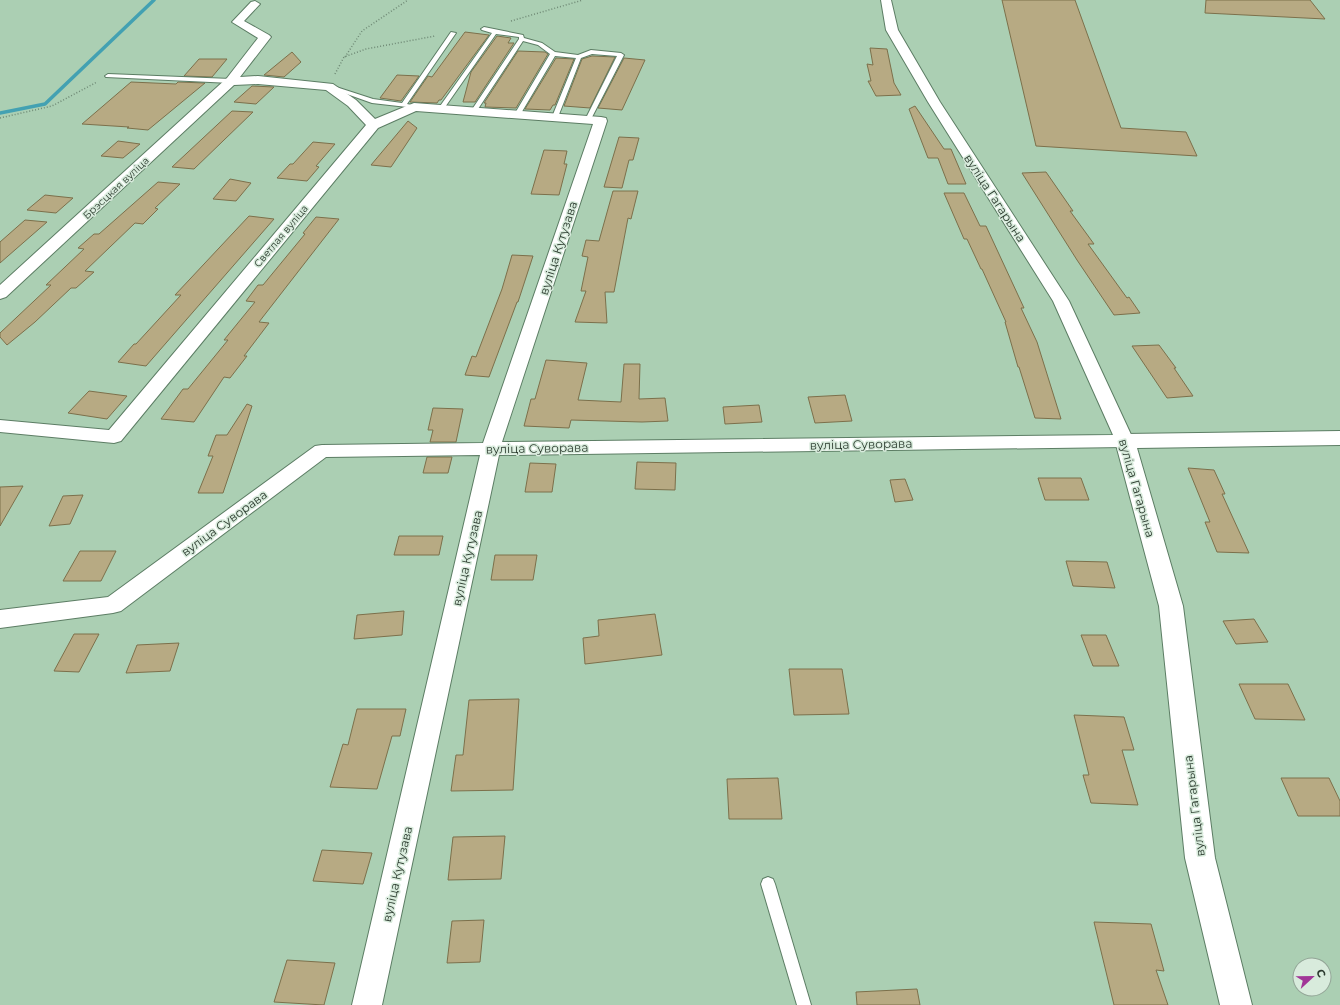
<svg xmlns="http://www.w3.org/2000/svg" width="1340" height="1005" viewBox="0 0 1340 1005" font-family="Montserrat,sans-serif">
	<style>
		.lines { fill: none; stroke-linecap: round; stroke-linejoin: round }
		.stream { stroke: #43a1b2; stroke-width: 3.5 }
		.building { fill: #b7aa83; stroke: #7c704b }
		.service-casing { stroke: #5c7d64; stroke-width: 2 }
		.minor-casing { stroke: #5c7d64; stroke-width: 2 }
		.tertiary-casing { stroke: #5c7d64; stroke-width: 2 }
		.path { stroke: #6f8975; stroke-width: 1.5; stroke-dasharray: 1 2; stroke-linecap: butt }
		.service { fill: #fff; fill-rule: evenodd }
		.minor { fill: #fff; fill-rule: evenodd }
		.tertiary { fill: #fff; fill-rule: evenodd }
		.labels { text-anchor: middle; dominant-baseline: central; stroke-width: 3; stroke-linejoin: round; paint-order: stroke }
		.far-street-label { font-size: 10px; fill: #2c3b2f; stroke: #d8ebdc }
		.street-label { font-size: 12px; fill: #2c3b2f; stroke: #d8ebdc }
	</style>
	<rect width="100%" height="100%" fill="#abcfb3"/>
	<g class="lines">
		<!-- stream -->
		<polyline class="stream" points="0,113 45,104 154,0"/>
	</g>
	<!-- building -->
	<g class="building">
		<polygon points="1002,0 1075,0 1121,128 1186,132 1197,156 1036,146"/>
		<polygon points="1206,0 1310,0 1325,19 1205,13"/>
		<polygon points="465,32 489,35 441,100 439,100 437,103 410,102 428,76 432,77"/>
		<polygon points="497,36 511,38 508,43 514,43 475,102 463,102 471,72"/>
		<polygon points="870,48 887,49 894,83 901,95 876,96 868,81 871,81 867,64 873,65"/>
		<polygon points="518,51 545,52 548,54 516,108 485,107 486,103 484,103"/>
		<polygon points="292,52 301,62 284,77 264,75"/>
		<polygon points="592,56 615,57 590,108 564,106 582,59"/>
		<polygon points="556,58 574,59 555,105 553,105 550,110 525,109"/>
		<polygon points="624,58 645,60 622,110 598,108"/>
		<polygon points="199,59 227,59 212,77 184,76"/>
		<polygon points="397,75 419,76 401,101 380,98"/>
		<polygon points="131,82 176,84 178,82 205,83 148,130 127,128 129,127 82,124"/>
		<polygon points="252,86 274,87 256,104 234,102"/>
		<polygon points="915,106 944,149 951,149 966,184 948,184 938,158 928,158 909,109"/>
		<polygon points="232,111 253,112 194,169 172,167"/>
		<polygon points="408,121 417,128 391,167 371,165"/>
		<polygon points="619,137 639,138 633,160 629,160 622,188 604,187"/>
		<polygon points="118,141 140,144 123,158 101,156"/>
		<polygon points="313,142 335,144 316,166 319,167 307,181 277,178 290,164 293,164"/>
		<polygon points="544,150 567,151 564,164 567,164 559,195 531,194"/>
		<polygon points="1046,172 1073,211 1070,211 1094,244 1088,244 1127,298 1129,297 1140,313 1114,315 1077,260 1022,173"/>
		<polygon points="230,179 251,183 236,201 213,199"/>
		<polygon points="158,182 180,184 155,208 158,209 143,224 135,223 85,271 94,272 76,288 71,288 35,322 7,345 0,337 0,333 51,285 46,285 84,249 78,248 94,234 99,234"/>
		<polygon points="613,191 638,191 631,219 628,218 614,292 605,292 607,323 575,322 586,291 581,291 588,257 582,256 586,240 599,241"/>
		<polygon points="944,193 964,193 980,226 986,226 1024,308 1021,308 1037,342 1061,419 1035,418 1019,367 1018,367 1005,322 1006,322 982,269 981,269 967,239 964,239"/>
		<polygon points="45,195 54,196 73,198 56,213 27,210"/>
		<polygon points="249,216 274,219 146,366 118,362 134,344 136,344 181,295 175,295"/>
		<polygon points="316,217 339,219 259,322 269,323 244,356 247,356 230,378 224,377 194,422 161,419 183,389 188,389 228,340 224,340 255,302 246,301 258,285 263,285 305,234 303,233"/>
		<polygon points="25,220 47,222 0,263 0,242"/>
		<polygon points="512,255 533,256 518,302 517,302 489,377 465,375 472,356 476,357 502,289"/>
		<polygon points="1159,345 1176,368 1174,368 1193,396 1167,398 1132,346"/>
		<polygon points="546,360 587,363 578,400 621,402 624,364 640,364 639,399 665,398 668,421 642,422 571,420 569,428 524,426 531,399 535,399"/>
		<polygon points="89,391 127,396 107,419 68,413"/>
		<polygon points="845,395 852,421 815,423 808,397"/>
		<polygon points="247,404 252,406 223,493 198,493 213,456 208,456 216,435 227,435"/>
		<polygon points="759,405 762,422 725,424 723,407"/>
		<polygon points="433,408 463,409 456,442 430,442 433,430 428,430"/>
		<polygon points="427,457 452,457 448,473 423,473"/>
		<polygon points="637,462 676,463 675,490 635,489"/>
		<polygon points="530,463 556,464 552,492 525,492"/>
		<polygon points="1188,468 1214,470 1225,494 1222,494 1249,553 1217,552 1205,522 1210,522"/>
		<polygon points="1038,478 1081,478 1089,500 1045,500"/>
		<polygon points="905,479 913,500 895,502 890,480"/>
		<polygon points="23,486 0,526 0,487"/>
		<polygon points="83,495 70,524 49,526 63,496"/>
		<polygon points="399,536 443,536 439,555 394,555"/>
		<polygon points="80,551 116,551 101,581 63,581"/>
		<polygon points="495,555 537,555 533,580 491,580"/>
		<polygon points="1066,561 1107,562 1115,588 1073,586"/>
		<polygon points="404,611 402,635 354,639 357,615"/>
		<polygon points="655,614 662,655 585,664 583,638 599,636 598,620"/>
		<polygon points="1254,619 1268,642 1236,644 1223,621"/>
		<polygon points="74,634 99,634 79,672 54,671"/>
		<polygon points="1081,635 1106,635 1119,666 1093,666"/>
		<polygon points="179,643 170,671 126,673 137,645"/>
		<polygon points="789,669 842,669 849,714 794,715"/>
		<polygon points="1239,684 1288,684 1305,720 1255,719"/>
		<polygon points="519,699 513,790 451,791 456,755 463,755 469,700"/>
		<polygon points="357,709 406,709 400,736 392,736 377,789 330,787 343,744 348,745"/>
		<polygon points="1074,715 1124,717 1134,750 1122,750 1138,805 1091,803 1083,775 1089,775"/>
		<polygon points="778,778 782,819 729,819 727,779"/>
		<polygon points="1281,778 1329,778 1340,801 1340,816 1298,816"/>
		<polygon points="505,836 501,879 448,880 453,837"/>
		<polygon points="322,850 372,853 363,884 313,881"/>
		<polygon points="484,920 480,962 447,963 452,921"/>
		<polygon points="1094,922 1151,924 1164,971 1156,970 1168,1005 1114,1005"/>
		<polygon points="287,960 335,963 324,1005 274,1002"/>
		<polygon points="917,989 920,1005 857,1005 856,992"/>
	</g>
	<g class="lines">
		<defs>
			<g id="service">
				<polygon points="484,27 523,35 524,38 542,43 555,52 578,55 591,50 621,53 624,55 590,121 585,120 617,56 592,54 581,58 558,117 555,119 552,117 576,58 555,56 520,115 517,117 514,115 550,54 538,45 523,41 476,112 472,112 471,111 519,39 519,37 496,34 443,110 439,110 438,109 492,33 482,30 481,29"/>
				<polygon points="451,32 456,33 407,104 416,106 416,108 372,103 330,88 333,86 373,99 402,103"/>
				<polygon points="108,74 231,79 234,81 231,83 106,77 105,76"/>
				<polygon points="768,877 773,879 775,884 811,1005 797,1005 761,884 763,879"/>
			</g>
			<polygon id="minor" points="881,0 891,0 898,30 940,102 1069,301 1134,441 1132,445 1125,447 499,455 382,1005 352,1005 480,455 326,457 121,611 113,613 0,628 0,610 108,597 315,446 322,445 483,443 593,124 416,111 378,128 121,441 114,443 0,432 0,420 109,430 366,125 348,106 326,90 258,84 234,85 6,297 0,299 0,285 227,78 258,38 232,22 251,2 255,1 260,4 244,21 269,35 271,37 240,77 258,76 333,84 356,100 375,119 414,103 601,117 606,118 607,121 502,442 1113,435 1053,301 928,102 886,30"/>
			<polygon id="tertiary" points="1340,431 1340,445 1137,448 1183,606 1215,858 1252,1005 1220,1005 1185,858 1159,606 1115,441 1118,436 1125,434"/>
		</defs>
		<!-- service casing -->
		<use href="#service" class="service-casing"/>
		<!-- minor casing -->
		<use href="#minor" class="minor-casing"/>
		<!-- tertiary casing -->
		<use href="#tertiary" class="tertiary-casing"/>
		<!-- path -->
		<g class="path">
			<polyline points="511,21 583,0"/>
			<polyline points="345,57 362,31 408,0"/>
			<polyline points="335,74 344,57 366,49 435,36"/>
			<polyline points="0,118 52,106 97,82"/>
		</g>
		<!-- service -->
		<use href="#service" class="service"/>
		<!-- minor -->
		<use href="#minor" class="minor"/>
		<!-- tertiary -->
		<use href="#tertiary" class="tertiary"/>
	</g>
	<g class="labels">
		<!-- far-street labels -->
		<g class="far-street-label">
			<text transform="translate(116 188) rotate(-43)">Брэсцкая вуліца</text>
			<text transform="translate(281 236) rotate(-50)">Светлая вуліца</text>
		</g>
		<!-- street labels -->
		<g class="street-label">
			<text transform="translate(995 198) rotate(57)">вуліца Гагарына</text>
			<text transform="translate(558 248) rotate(-72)">вуліца Кутузава</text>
			<text transform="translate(861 444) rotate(-1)">вуліца Суворава</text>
			<text transform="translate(537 448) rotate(-1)">вуліца Суворава</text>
			<text transform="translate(1137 488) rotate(74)">вуліца Гагарына</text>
			<text transform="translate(224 523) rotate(-36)">вуліца Суворава</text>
			<text transform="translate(467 558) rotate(-77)">вуліца Кутузава</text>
			<text transform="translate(1194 806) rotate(-97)">вуліца Гагарына</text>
			<text transform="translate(397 874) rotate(-77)">вуліца Кутузава</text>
		</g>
	</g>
	<!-- north arrow -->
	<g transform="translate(1312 977) rotate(68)"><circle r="19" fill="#d8ebdc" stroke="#93a597"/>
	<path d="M0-3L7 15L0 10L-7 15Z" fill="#a13697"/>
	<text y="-6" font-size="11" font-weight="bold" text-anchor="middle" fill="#2c3b2f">С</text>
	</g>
</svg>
